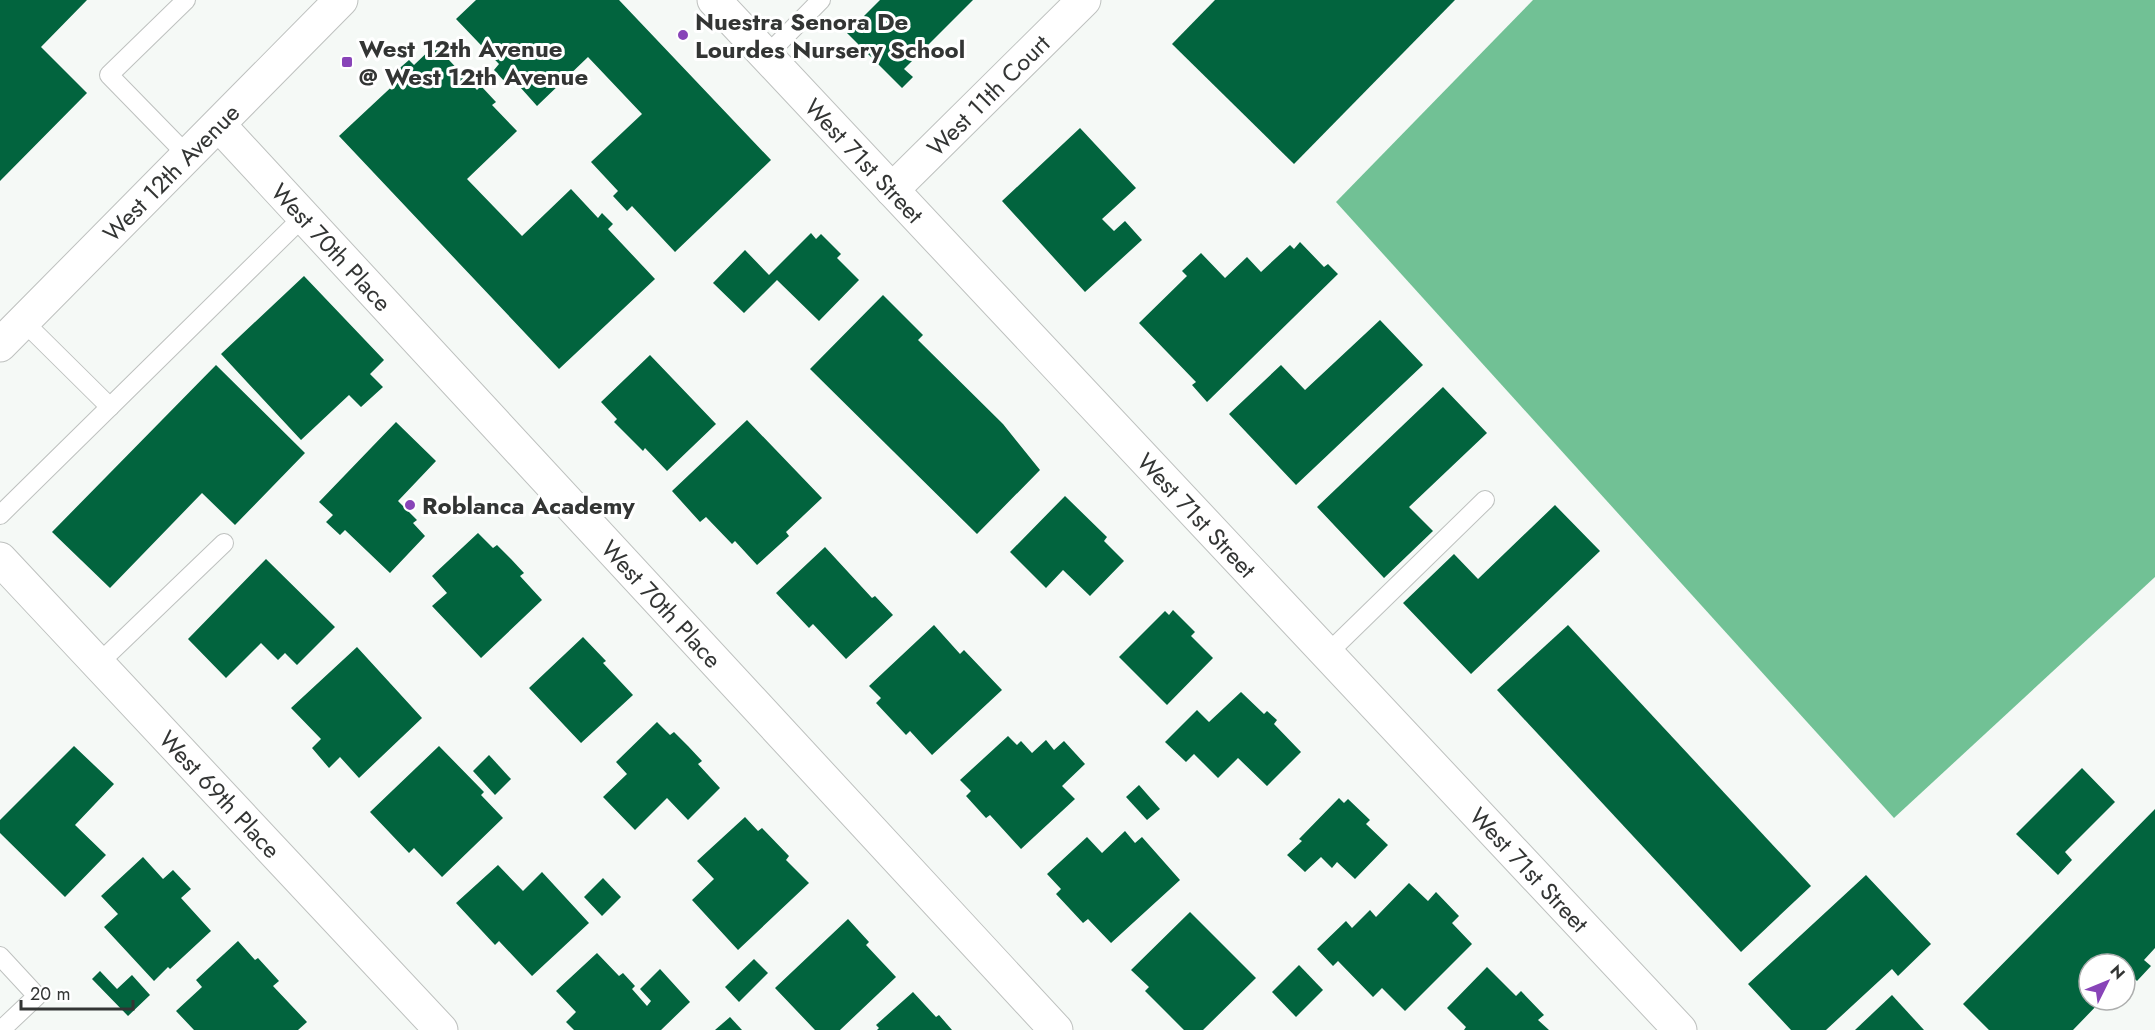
<svg xmlns="http://www.w3.org/2000/svg" width="2155" height="1030" viewBox="0 0 2155 1030" font-family="Jost,sans-serif">
	<style>
		.water { fill: #71c195 }
		.building { fill: #02643e }
		.lines { fill: none; stroke-linecap: round; stroke-linejoin: round }
		.lane-casing { stroke: #bec1bf; stroke-width: 20 }
		.street-casing { stroke: #bec1bf; stroke-width: 35 }
		.secondary-casing { stroke: #bec1bf; stroke-width: 35 }
		.lane { stroke: #fff; stroke-width: 18 }
		.street { stroke: #fff; stroke-width: 33 }
		.secondary { stroke: #fff; stroke-width: 33 }
		.poi-dot { fill: #8844b8; stroke: #fff; stroke-width: 2 }
		.labels { text-anchor: middle; dominant-baseline: central; stroke-width: 6; stroke-linejoin: round; paint-order: stroke }
		.poi-label { font-size: 24px; font-weight: bold; fill: #333534; stroke: #fff; text-anchor: start }
		.street-label { font-size: 24px; fill: #333534; stroke: #fff }
	</style>
	<rect width="100%" height="100%" fill="#f5f9f6"/>
	<!-- water -->
	<polygon class="water" points="1533,0 2155,0 2155,577 1894,818 1336,202"/>
	<!-- building -->
	<g class="building">
		<polygon points="0,0 87,0 41,47 87,93 0,181"/>
		<polygon points="476,0 619,0 771,160 675,252 632,206 627,211 613,196 618,191 591,162 642,114 588,57 537,106 512,78 506,83 494,70 499,64 456,19"/>
		<polygon points="880,0 973,0 904,69 913,77 902,88 847,33"/>
		<polygon points="1215,0 1455,0 1294,164 1172,44"/>
		<polygon points="435,45 477,90 481,86 496,102 492,105 517,131 467,179 522,236 571,189 598,218 602,213 613,224 608,229 655,279 559,369 339,136 400,79 394,73 409,60 414,65"/>
		<polygon points="1080,128 1136,188 1102,219 1114,231 1125,221 1142,240 1085,292 1002,201"/>
		<polygon points="811,233 816,239 821,234 841,254 837,258 859,280 819,321 777,280 744,313 713,283 745,250 769,275"/>
		<polygon points="1300,242 1324,267 1328,264 1338,274 1207,402 1192,385 1196,382 1139,323 1187,276 1182,271 1201,253 1225,278 1247,257 1261,272 1290,245 1294,249"/>
		<polygon points="304,276 384,360 370,374 383,387 361,407 349,395 301,440 221,354"/>
		<polygon points="883,295 923,335 918,340 1003,424 1040,470 977,534 810,369"/>
		<polygon points="1380,320 1423,365 1296,485 1229,414 1281,365 1305,390"/>
		<polygon points="650,355 716,424 667,471 645,448 643,451 614,422 617,419 601,402"/>
		<polygon points="216,365 305,453 235,525 202,493 110,588 52,532"/>
		<polygon points="1443,387 1487,433 1409,507 1433,531 1384,578 1317,507"/>
		<polygon points="747,420 822,498 786,532 789,536 757,565 735,541 732,544 706,517 700,522 672,491"/>
		<polygon points="396,422 436,461 398,501 417,520 413,523 425,536 390,573 345,530 340,535 326,522 333,515 319,502"/>
		<polygon points="1065,496 1107,537 1104,541 1124,561 1090,596 1063,570 1046,588 1010,552"/>
		<polygon points="1555,505 1600,551 1471,674 1403,603 1454,554 1478,579"/>
		<polygon points="478,533 493,548 497,545 511,559 524,573 520,576 542,600 481,658 432,606 447,593 432,576"/>
		<polygon points="825,547 872,598 875,596 893,615 846,659 813,624 809,628 776,593"/>
		<polygon points="266,559 335,627 297,665 285,653 278,660 261,643 226,678 188,639"/>
		<polygon points="1173,610 1195,632 1191,636 1213,658 1167,705 1119,657 1165,611 1169,615"/>
		<polygon points="934,625 960,654 964,650 1002,690 932,755 910,731 906,735 876,703 881,698 869,686"/>
		<polygon points="1568,625 1811,886 1741,952 1497,690"/>
		<polygon points="583,637 606,661 603,663 633,695 581,743 529,688"/>
		<polygon points="357,647 422,718 359,778 340,757 329,768 312,748 321,739 291,708"/>
		<polygon points="1241,692 1264,714 1267,711 1277,720 1274,724 1301,752 1267,786 1238,758 1218,778 1194,754 1186,762 1165,742 1197,710 1209,722"/>
		<polygon points="657,722 670,735 674,732 688,746 702,761 698,764 720,788 688,820 667,798 635,830 603,797 627,774 616,762"/>
		<polygon points="1008,736 1017,745 1021,741 1032,753 1046,740 1054,750 1064,741 1085,764 1062,786 1075,799 1021,849 990,815 986,818 966,796 971,791 960,780"/>
		<polygon points="74,746 114,784 75,825 106,855 65,897 0,833 0,820"/>
		<polygon points="439,746 484,792 481,795 503,818 442,877 414,848 409,853 370,812"/>
		<polygon points="489,755 511,779 495,795 473,771"/>
		<polygon points="2082,768 2115,802 2065,852 2072,860 2058,875 2016,834"/>
		<polygon points="1139,785 1160,809 1147,820 1126,797"/>
		<polygon points="1339,798 1344,803 1348,799 1370,820 1366,824 1388,845 1355,879 1337,862 1332,868 1321,857 1305,872 1287,855 1302,841 1299,839"/>
		<polygon points="2155,809 2155,948 2144,960 2151,966 2137,981 2128,973 2125,977 2125,964 2089,964 2089,1000 2102,1000 2073,1030 1989,1030 1963,1004"/>
		<polygon points="745,817 758,831 762,828 789,856 786,860 809,883 738,950 692,900 714,879 697,861"/>
		<polygon points="1125,831 1135,843 1142,837 1180,880 1111,943 1088,919 1083,923 1056,894 1061,889 1047,874 1087,837 1102,853"/>
		<polygon points="143,857 163,879 173,870 191,889 181,898 211,931 170,969 168,967 154,981 104,927 118,914 101,896"/>
		<polygon points="498,865 523,891 542,872 589,923 532,976 499,941 495,945 456,903"/>
		<polygon points="1866,875 1931,944 1898,976 1892,969 1826,1030 1791,1030 1748,984"/>
		<polygon points="603,878 621,897 602,916 584,897"/>
		<polygon points="1409,883 1428,901 1436,892 1459,916 1452,923 1472,944 1405,1011 1382,988 1373,997 1338,961 1333,966 1317,949 1346,921 1352,928 1370,910 1376,917"/>
		<polygon points="1190,912 1256,978 1203,1030 1184,1030 1145,991 1149,987 1131,970"/>
		<polygon points="848,919 869,942 866,945 896,977 840,1030 815,1030 775,988"/>
		<polygon points="238,941 255,960 258,958 279,981 273,986 307,1022 298,1030 194,1030 176,1011 202,987 196,980"/>
		<polygon points="597,953 619,976 623,973 635,986 632,989 647,1006 651,1001 640,989 660,969 690,1002 661,1030 574,1030 566,1022 576,1012 556,991"/>
		<polygon points="754,959 768,973 739,1002 725,987"/>
		<polygon points="1299,965 1323,990 1296,1017 1272,992"/>
		<polygon points="1487,967 1516,996 1521,991 1544,1015 1538,1020 1549,1030 1464,1030 1466,1027 1447,1008"/>
		<polygon points="100,971 117,989 132,975 150,995 128,1016 92,979"/>
		<polygon points="913,992 936,1017 939,1015 952,1030 877,1030 879,1028 876,1025"/>
		<polygon points="1892,995 1924,1030 1855,1030"/>
		<polygon points="730,1017 742,1030 715,1030"/>
	</g>
	<g class="lines">
		<defs>
			<g id="lane">
				<polyline points="186,0 109,75 188,156"/>
				<polyline points="766,56 821,0"/>
				<polyline points="23,321 110,407"/>
				<polyline points="0,515 304,216"/>
				<polyline points="1327,654 1485,500"/>
				<polyline points="98,664 224,543"/>
				<polyline points="0,956 37,996 1,1030"/>
			</g>
			<g id="street">
				<path id="s1" d="M714,0L1680,1030"/>
				<path id="s2" d="M219,125L1056,1030"/>
				<path id="s3" d="M892,190L1084,0"/>
				<path id="s4" d="M0,559L441,1030"/>
			</g>
			<g id="secondary">
				<path id="s5" d="M0,345L341,0"/>
			</g>
		</defs>
		<!-- lane casing -->
		<use href="#lane" class="lane-casing"/>
		<!-- street casing -->
		<use href="#street" class="street-casing"/>
		<!-- secondary casing -->
		<use href="#secondary" class="secondary-casing"/>
		<!-- lane -->
		<use href="#lane" class="lane"/>
		<!-- street -->
		<use href="#street" class="street"/>
		<!-- secondary -->
		<use href="#secondary" class="secondary"/>
	</g>
	<!-- markers -->
	<g class="poi-dot">
		<circle cx="683" cy="35" r="6"/>
		<rect x="341" y="56" width="12" height="12" rx="3"/>
		<circle cx="410" cy="505" r="6"/>
	</g>
	<g class="labels">
		<!-- poi labels -->
		<g class="poi-label">
			<text x="695" y="21">Nuestra Senora De<tspan x="695" dy="28">Lourdes Nursery School</tspan></text>
			<text x="359" y="48">West 12th Avenue<tspan x="359" dy="28">@ West 12th Avenue</tspan></text>
			<text x="422" y="505">Roblanca Academy</text>
		</g>
		<!-- street labels -->
		<g class="street-label">
			<text stroke="none"><textPath href="#s3" startOffset="135">West 11th Court</textPath></text>
			<text stroke="none"><textPath href="#s1" startOffset="220">West 71st Street</textPath></text>
			<text stroke="none"><textPath href="#s5" startOffset="243">West 12th Avenue</textPath></text>
			<text stroke="none"><textPath href="#s2" startOffset="166">West 70th Place</textPath></text>
			<text stroke="none"><textPath href="#s1" startOffset="706">West 71st Street</textPath></text>
			<text stroke="none"><textPath href="#s2" startOffset="652">West 70th Place</textPath></text>
			<text stroke="none"><textPath href="#s4" startOffset="322">West 69th Place</textPath></text>
			<text stroke="none"><textPath href="#s1" startOffset="1192">West 71st Street</textPath></text>
		</g>
	</g>
	<!-- north arrow -->
	<g transform="translate(2107 982) rotate(47)"><circle r="28" fill="#ffffff" stroke="#adaeae" stroke-width="1.5"/>
	<path d="M0-4.5L10 22L0 15L-10 22Z" fill="#8844b8"/>
	<text y="-9" font-size="16" font-weight="bold" text-anchor="middle" fill="#333534">N</text>
	</g>
	<!-- scale -->
	<path d="M21 1000v9h112v-9" fill="none" stroke="#333534" stroke-width="3"/>
	<text x="30" y="1000" font-size="18" fill="#333534" stroke="#ffffff" stroke-width="4.5" paint-order="stroke">20 m</text>
</svg>
